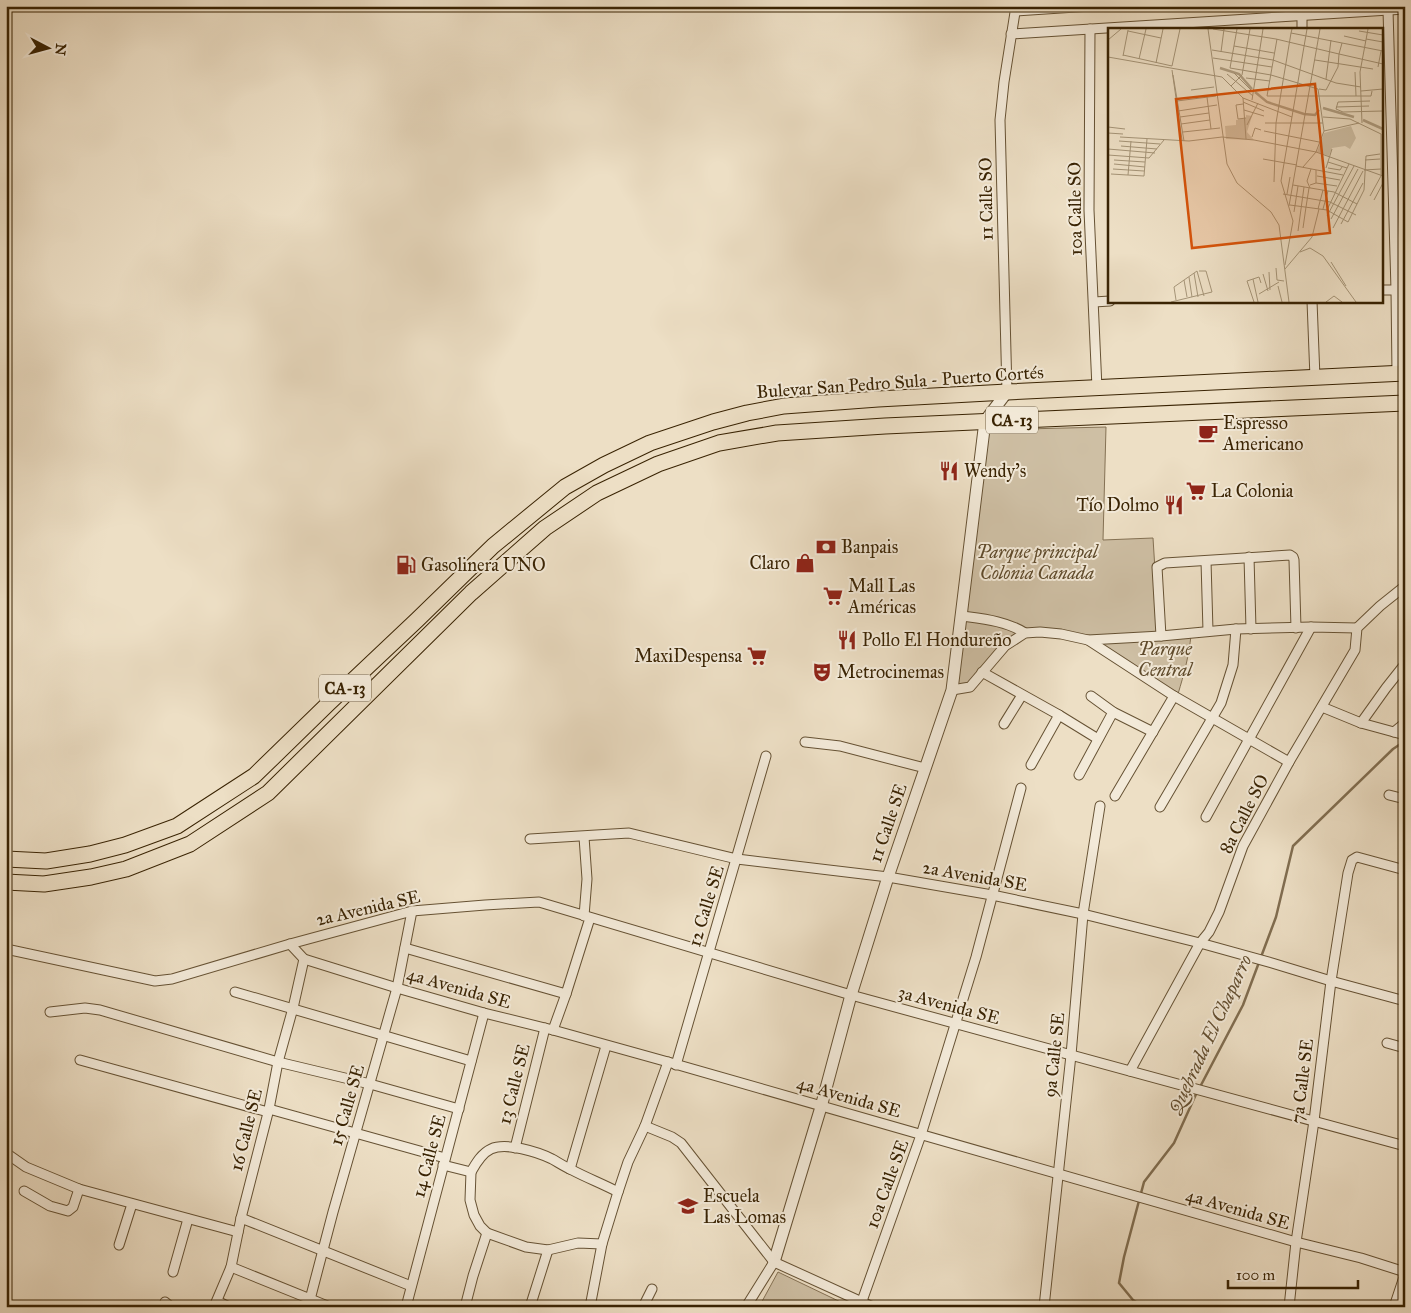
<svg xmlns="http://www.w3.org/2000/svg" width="1411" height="1313" viewBox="0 0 1411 1313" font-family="'IM FELL Great Primer',serif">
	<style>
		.green { fill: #cebfa4; stroke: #847154 }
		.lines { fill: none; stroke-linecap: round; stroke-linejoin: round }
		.stream { stroke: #806d50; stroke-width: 2.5 }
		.minor-casing { stroke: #665234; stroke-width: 11 }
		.tertiary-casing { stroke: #665234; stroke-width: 13 }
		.trunk-casing { stroke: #392303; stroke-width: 17 }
		.minor { stroke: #f3ead9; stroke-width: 9 }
		.tertiary { stroke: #f3ead9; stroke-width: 11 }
		.trunk { stroke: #eddfc5; stroke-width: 15 }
		.labels { text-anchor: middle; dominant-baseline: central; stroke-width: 4; stroke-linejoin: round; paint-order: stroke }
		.shield { fill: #f3ead9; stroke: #715f43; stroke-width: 1 }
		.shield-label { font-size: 16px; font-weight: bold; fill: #392303 }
		.street-label { font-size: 18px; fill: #392303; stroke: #f3ead9 }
		.poi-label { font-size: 18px; fill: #392303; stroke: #f3ead9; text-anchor: start }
		.park-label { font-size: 18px; font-style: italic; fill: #5e4a2b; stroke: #f3ead9 }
		.water-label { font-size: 19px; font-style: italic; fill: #634e30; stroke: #f3ead9 }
		.inset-river { fill: none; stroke: #b09f83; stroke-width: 2.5 }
		.inset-road { fill: none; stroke: #a59477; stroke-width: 1 }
		.view { fill: #d6540b; fill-opacity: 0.15; stroke: #d6540b; stroke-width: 2.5 }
		.inset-edge { fill: none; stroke: #392303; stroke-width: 2.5 }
	</style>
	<rect width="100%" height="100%" fill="#eddfc5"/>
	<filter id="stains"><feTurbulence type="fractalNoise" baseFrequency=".004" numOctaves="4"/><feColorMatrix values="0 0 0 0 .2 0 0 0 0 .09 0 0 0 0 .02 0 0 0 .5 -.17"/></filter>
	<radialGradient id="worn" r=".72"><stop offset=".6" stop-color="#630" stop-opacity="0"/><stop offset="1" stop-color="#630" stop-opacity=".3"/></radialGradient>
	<!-- green -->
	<g class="green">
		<polygon points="1106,427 1103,540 1153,538 1159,634 1086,638 1026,630 970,687 952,690 984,430"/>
		<path d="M1191,635C1189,656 1184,674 1178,694L1093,642Z"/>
		<polygon points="778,1272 851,1307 759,1307"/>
	</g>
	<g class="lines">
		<!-- stream -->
		<g class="stream">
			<polyline points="1200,1087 1243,1005 1276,917 1293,846 1393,749 1405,741"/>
			<polyline points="1144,1307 1133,1300 1119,1283 1124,1257 1144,1182 1174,1143 1197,1092"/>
		</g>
		<defs>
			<g id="minor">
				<polyline points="1292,6 1302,16 1302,29"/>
				<polyline points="1388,10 1396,290 1397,374"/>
				<polyline points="1015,11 1091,6"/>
				<polyline points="1090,29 1089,210 1097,388"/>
				<polyline points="1011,34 1405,9"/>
				<polyline points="1382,290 1396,290"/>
				<polyline points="1312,301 1315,378"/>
				<polyline points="1094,302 1110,301"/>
				<polyline points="1007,392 1000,120 1004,82 1016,6"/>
				<polyline points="1249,557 1251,629"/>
				<polyline points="1206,561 1208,631"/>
				<path d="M962,616C984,619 1006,621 1025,633"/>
				<polyline points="1161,636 1157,567 1165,563 1290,555 1293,557 1294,560 1296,628"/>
				<polyline points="1088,640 1174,696 1289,762"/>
				<polyline points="982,672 1059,715 1031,765"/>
				<polyline points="952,690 970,687 1005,646 1025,633 1040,632 1061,634 1088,640 1161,636 1236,629 1311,627 1357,628"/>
				<polyline points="1091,696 1113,712 1153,732"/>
				<polyline points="1322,707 1361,723 1405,735"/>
				<polyline points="1059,715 1098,739"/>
				<polyline points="1361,723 1386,688 1405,664"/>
				<polyline points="1004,724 1022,695"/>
				<polyline points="1394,732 1405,723"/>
				<polyline points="805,742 840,746 925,768"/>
				<polyline points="1079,775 1113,712"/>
				<polyline points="1389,795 1405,799"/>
				<polyline points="1115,796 1174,696"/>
				<polyline points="1160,807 1221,703 1233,665 1236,629"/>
				<polyline points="1206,817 1311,627"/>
				<polyline points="584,837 587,879 584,916"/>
				<polyline points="530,839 629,833 737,859 888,877 992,895 1083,914 1200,943 1272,963 1331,981 1405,1001"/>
				<polyline points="290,944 304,959 397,988 484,1013 553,1030 668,1062 1296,1242 1361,1258 1405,1272"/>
				<polyline points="405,948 566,994"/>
				<polyline points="6,949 155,981 172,979 290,944 412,911 485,905 539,902 851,995 1405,1146"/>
				<polyline points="235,992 471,1061"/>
				<polyline points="50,1012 85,1008 100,1010 278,1062 370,1084 459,1109"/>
				<polyline points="553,1030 566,994 590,918"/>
				<polyline points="1387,1043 1405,1048"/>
				<polyline points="80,1060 268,1112"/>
				<polyline points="676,1065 766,756"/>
				<polyline points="1130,1071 1200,943 1209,932 1219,912 1243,846 1289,762 1355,650 1357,628 1380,606 1405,586"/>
				<polyline points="269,1109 445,1158"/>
				<polyline points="645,1126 672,1137 681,1143 774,1262 873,1307"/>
				<polyline points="515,1148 545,1028"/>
				<polyline points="6,1153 26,1167 79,1189 238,1232"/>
				<path d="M443,1165L471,1172C476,1163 482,1153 491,1149C506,1142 538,1152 552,1159C559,1163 565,1167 572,1170C587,1178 603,1184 618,1192"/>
				<polyline points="570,1169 606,1046"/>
				<polyline points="471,1172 470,1200 474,1215 480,1226 487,1233 526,1247 548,1250 578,1243 602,1244"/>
				<polyline points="24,1191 50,1206 68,1211 73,1207 79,1189"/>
				<polyline points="241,1218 411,1286"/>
				<polyline points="119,1245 132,1204"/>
				<polyline points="231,1267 330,1307"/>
				<polyline points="173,1272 188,1219"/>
				<polyline points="217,1301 229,1307"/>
				<polyline points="862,1301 921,1135 976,957 1021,788"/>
				<polyline points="165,1302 171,1307"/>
				<polyline points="214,1307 231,1267 241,1218 269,1109 278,1062 293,1008 304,959"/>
				<polyline points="308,1307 333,1212 397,988 412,911"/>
				<polyline points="406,1307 484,1013"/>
				<polyline points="465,1307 473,1276 487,1233"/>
				<polyline points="530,1307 548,1250"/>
				<polyline points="590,1307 602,1244 618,1192 628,1162 645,1126 668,1062"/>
				<polyline points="643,1307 652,1289"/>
				<polyline points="746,1307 774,1262"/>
				<polyline points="1044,1307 1071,1055 1083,914 1100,806"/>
				<polyline points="1289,1307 1296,1242 1314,1121 1331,981 1348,873 1352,860 1357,857 1405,870"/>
				<polyline points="1394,1307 1405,1274"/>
			</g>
			<polyline id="tertiary" points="774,1262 821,1107 851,995 888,877 952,690 985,421 1007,392"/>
			<g id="trunk">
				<polyline points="6,859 46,861 90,854 125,845 177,826 254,776 329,703 417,620 493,546 565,487 604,465 650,443 713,422 747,413 784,406 878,399 1007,392 1405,373"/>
				<polyline points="6,882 44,884 91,877 126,869 190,844 268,793 471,593 545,528 597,493 658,464 719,443 777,433 885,426 1405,403"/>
			</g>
		</defs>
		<!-- minor casing -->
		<use href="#minor" class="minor-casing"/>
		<!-- tertiary casing -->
		<use href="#tertiary" class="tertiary-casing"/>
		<!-- trunk casing -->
		<use href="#trunk" class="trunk-casing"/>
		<!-- minor -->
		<use href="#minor" class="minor"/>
		<!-- tertiary -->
		<use href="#tertiary" class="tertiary"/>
		<!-- trunk -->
		<use href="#trunk" class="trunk"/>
	</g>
	<!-- icons -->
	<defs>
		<symbol id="cafe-bare" viewBox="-9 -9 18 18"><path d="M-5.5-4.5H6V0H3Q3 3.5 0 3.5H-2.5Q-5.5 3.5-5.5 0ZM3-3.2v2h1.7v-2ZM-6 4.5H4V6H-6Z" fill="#8f2418" stroke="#f3ead9" stroke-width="2.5" paint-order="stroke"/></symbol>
		<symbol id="restaurant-bare" viewBox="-9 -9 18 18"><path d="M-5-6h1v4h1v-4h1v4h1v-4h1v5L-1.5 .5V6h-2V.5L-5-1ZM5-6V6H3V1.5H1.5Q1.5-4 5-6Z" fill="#8f2418" stroke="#f3ead9" stroke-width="2.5" paint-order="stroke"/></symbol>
		<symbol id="supermarket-bare" viewBox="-9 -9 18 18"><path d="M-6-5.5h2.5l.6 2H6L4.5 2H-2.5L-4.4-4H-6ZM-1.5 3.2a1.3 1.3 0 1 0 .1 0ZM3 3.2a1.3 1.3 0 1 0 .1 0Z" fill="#8f2418" stroke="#f3ead9" stroke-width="2.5" paint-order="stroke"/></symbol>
		<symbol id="bank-bare" viewBox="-9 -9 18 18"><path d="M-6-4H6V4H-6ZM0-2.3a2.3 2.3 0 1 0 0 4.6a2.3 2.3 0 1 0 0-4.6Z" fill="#8f2418" stroke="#f3ead9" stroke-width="2.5" paint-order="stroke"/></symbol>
		<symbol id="shop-bare" viewBox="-9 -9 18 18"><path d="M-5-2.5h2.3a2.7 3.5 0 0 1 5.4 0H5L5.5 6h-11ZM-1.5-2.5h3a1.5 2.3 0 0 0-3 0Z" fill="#8f2418" stroke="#f3ead9" stroke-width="2.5" paint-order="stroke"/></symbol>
		<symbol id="fuel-bare" viewBox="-9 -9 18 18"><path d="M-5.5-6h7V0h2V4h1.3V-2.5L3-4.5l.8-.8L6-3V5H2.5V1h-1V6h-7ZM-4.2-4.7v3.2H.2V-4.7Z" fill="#8f2418" stroke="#f3ead9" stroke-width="2.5" paint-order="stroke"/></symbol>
		<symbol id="theatre-bare" viewBox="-9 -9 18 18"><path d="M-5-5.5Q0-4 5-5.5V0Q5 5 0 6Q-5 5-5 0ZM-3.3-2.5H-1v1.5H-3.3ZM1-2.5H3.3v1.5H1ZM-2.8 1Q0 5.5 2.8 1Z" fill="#8f2418" stroke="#f3ead9" stroke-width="2.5" paint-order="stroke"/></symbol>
		<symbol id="school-bare" viewBox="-9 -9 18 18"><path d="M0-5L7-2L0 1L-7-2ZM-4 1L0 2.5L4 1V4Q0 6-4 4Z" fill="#8f2418" stroke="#f3ead9" stroke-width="2.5" paint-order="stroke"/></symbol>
	</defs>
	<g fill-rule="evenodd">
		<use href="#cafe-bare" x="1194" y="419" width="28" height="28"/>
		<use href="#restaurant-bare" x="935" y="457" width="28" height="28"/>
		<use href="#supermarket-bare" x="1182" y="477" width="28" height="28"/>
		<use href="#restaurant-bare" x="1160" y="491" width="28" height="28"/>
		<use href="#bank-bare" x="812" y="533" width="28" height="28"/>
		<use href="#shop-bare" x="791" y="549" width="28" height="28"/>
		<use href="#fuel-bare" x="392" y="551" width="28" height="28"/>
		<use href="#supermarket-bare" x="819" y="582" width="28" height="28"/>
		<use href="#restaurant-bare" x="833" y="626" width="28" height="28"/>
		<use href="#supermarket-bare" x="743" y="642" width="28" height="28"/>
		<use href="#theatre-bare" x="808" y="658" width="28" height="28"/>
		<use href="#school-bare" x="674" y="1192" width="28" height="28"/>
	</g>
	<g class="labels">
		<!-- shield labels -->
		<g class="shield">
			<rect x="986" y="406.5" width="52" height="27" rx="4"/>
			<rect x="319" y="674.5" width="52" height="27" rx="4"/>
		</g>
		<g class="shield-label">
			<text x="1012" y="420">CA-13</text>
			<text x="345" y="688">CA-13</text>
		</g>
		<!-- street labels -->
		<g class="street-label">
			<text transform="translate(986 199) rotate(-91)">11 Calle SO</text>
			<text transform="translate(1075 209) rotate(-91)">10a Calle SO</text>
			<text transform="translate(900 382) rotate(-4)">Bulevar San Pedro Sula - Puerto Cortés</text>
			<text transform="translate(1244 814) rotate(-63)">8a Calle SO</text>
			<text transform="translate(888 823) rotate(-71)">11 Calle SE</text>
			<text transform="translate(975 876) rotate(10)">2a Avenida SE</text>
			<text transform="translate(706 906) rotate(-73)">12 Calle SE</text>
			<text transform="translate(368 908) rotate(-13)">2a Avenida SE</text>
			<text transform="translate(459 988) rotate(16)">4a Avenida SE</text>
			<text transform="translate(949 1005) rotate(15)">3a Avenida SE</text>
			<text transform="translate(1054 1055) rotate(-84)">9a Calle SE</text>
			<text transform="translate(1302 1081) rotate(-83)">7a Calle SE</text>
			<text transform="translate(514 1084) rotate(-76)">13 Calle SE</text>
			<text transform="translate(849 1097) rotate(16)">4a Avenida SE</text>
			<text transform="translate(347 1105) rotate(-74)">15 Calle SE</text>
			<text transform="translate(246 1130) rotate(-76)">16 Calle SE</text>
			<text transform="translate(429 1156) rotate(-75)">14 Calle SE</text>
			<text transform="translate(887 1184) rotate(-70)">10a Calle SE</text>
			<text transform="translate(1238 1209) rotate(16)">4a Avenida SE</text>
		</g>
		<!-- poi labels -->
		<g class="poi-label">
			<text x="1223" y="423">Espresso<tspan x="1223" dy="21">Americano</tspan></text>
			<text x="964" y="471">Wendy's</text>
			<text x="1211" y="491">La Colonia</text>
			<text x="1159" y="505" text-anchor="end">Tío Dolmo</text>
			<text x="841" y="547">Banpais</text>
			<text x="790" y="563" text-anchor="end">Claro</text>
			<text x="421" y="565">Gasolinera UNO</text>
			<text x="848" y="586">Mall Las<tspan x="848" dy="21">Américas</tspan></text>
			<text x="862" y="640">Pollo El Hondureño</text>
			<text x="742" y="656" text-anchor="end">MaxiDespensa</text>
			<text x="837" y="672">Metrocinemas</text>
			<text x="703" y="1196">Escuela<tspan x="703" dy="21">Las Lomas</tspan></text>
		</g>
		<!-- park labels -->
		<g class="park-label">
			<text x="1037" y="552">Parque principal<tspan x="1037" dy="21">Colonia Canada</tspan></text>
			<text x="1165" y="649">Parque<tspan x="1165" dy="21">Central</tspan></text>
		</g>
		<!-- water labels -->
		<g class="water-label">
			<text transform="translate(1210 1034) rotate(-65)">Quebrada El Chaparro</text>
		</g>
	</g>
	<!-- overview -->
	<g transform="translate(1108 28)">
		<rect width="275" height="275" fill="#eddfc5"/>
		<path d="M138,87L144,88L139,104L146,112L118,111L117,98L128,97V92L138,90ZM243,98L248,110L242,121L237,118L224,120L221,128L209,124L216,105Z" fill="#cebfa4"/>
		<path class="inset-river" d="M112,40L131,46L144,61M147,64L159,74L196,86L207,87L211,82M215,80L246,89M255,92L275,101"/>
		<path class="inset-road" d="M100,1L119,136L129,155L163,184L171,197L181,274M105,1L168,11L231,26L234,15M129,1L122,40L163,47L210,61L216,103L208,124L195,139M184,1L183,5L275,23M20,3L53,10M251,3L275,7M236,8L258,13M169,11L159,68H263L264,63M258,11L275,14M0,12L13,1M126,18L166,25M104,22L165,32L228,55L253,59M113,24L116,1M15,27L64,38L72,1M15,28L20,2M0,29L114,49L135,70L184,89M105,30L164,39M31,31L38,1M207,32L265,41M48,35L55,1M270,39L273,23M64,42L74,112M247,44L248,68M126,45L145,64M119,46L145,68M65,47L76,113M138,50L162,53M218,51L223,12M123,58L134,47L142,1M211,61L218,62L230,39L231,26L275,36M83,62L106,59M253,63L275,61M99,69L103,101M135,70L138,111M144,72L155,1M69,73L108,68M262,73L230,74L228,81L235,84L275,83M135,74L156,83M135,76L128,77L130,91L138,90M228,79L261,78M136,82L156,88M70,83L109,77M72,89L101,85M215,89L242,91L273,106M157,95H215M254,95L252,44L260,1M73,96L102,92M139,97L150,75M0,99L17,101M156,103L211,114M216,103L251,95M75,104L112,100M0,105L15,106M12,109L81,113L114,109L146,112L208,124L275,148M144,109L147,100L153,102M11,113L52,116M13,118L49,121M0,121L47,125M0,127L41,130L56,112M155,131L189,137M6,132L37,134M257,132L272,131M220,134L239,140M6,136L37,139M188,138L235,147M218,140L224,121M220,140L232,142L234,139M5,141L36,143M256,142L273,141M3,146L36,148L39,111M20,147L23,113M209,148L232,152M166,154L168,95L183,5M208,155L229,158M185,157L226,164L249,176M202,157L208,155V142M202,160L199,153L203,141M175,166L222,174L248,187M179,166L182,149M262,168L273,148V106M266,172L275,155M182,177L219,182L240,194L256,162L258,128L272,126M181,178L212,1M198,179L201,160M210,181L215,162M215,181L220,163M219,182L241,136M186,184L190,158M219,188L246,138M223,191L250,141M233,196L255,155M195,200L198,179M225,200L255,143M190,203L196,159M192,224L202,220L215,228L248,274M223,234L238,258M177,237L185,193L173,153L199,1M168,240L169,252L176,253M177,241L204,209L211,181M161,244L162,262M86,245L90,269M155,246L160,263M81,249L84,269M145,251L150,274M76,252L79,269M170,258L174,274M151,266L171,254M68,272L66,259L89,243L96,268M63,274L104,264L98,243H91M146,274L139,253L151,249L153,255M218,274L226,268L234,274"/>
		<path class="view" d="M207,56L222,205L84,220L68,71Z"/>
		<rect width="275" height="275" class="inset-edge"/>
	</g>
	<!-- margin -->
	<rect width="1411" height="1313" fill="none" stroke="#eddfc5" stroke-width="25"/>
	<rect x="8" y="8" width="1396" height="1298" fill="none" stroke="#392303" stroke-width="2.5"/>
	<rect x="12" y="12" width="1386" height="1288" fill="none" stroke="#392303"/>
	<!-- north arrow -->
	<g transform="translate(48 48) rotate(96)" stroke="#f3ead9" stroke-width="4" paint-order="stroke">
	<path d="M0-4L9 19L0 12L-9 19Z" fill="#392303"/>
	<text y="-8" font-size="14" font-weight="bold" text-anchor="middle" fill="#392303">N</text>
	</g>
	<!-- scale -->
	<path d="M1228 1280v8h130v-8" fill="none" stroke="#392303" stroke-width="2.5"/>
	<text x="1236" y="1280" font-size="15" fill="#392303" stroke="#f3ead9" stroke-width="4" paint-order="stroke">100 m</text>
	<rect width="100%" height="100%" filter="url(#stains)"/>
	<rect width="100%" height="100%" fill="url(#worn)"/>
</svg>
